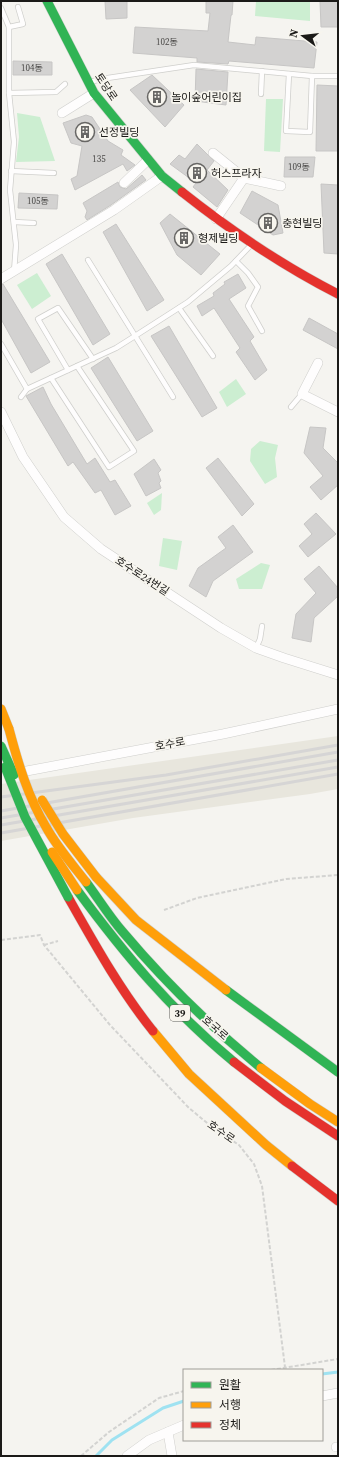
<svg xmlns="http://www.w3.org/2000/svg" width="339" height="1457" viewBox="0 0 339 1457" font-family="'Source Serif 4','Noto Sans KR',serif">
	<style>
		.built { fill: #e8e6dd }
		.green { fill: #cceed1 }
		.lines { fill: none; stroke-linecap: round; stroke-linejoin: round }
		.stream { stroke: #9fe2f1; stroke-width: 3 }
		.building { fill: #d3d2d1; stroke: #c7c6c5 }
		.lane-casing { stroke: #cfcfcc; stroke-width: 6 }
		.street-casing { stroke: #cfcfcc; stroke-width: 10 }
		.fast-casing { stroke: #cfcfcc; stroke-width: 10 }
		.slow-casing { stroke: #cfcfcc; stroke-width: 10 }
		.jam-casing { stroke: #cfcfcc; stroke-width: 10 }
		.path { stroke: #d3d3d1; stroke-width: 2; stroke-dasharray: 4 2; stroke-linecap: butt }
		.lane { stroke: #fefdfd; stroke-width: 4.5 }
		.street { stroke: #fefdfd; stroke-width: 9 }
		.fast { stroke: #30b455; stroke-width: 9 }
		.slow { stroke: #ff9f0a; stroke-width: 9 }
		.jam { stroke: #e5322d; stroke-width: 9 }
		.rail { stroke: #d6d5d5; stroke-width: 3 }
		.fast-bridge-casing { stroke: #cfcfcc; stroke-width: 10; stroke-linecap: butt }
		.slow-bridge-casing { stroke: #cfcfcc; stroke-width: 10; stroke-linecap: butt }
		.fast-bridge { stroke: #30b455; stroke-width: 9 }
		.slow-bridge { stroke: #ff9f0a; stroke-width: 9 }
		.labels { text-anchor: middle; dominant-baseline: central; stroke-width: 3.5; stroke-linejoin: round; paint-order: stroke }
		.number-label { font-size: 9px; fill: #494846 }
		.shield { fill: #f7f5ee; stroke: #5d5c58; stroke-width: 1 }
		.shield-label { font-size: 10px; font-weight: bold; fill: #1b1a18 }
		.street-label { font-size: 11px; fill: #1b1a18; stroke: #f7f5ee }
		.poi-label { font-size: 11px; fill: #1b1a18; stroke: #f7f5ee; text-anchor: start }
	</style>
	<rect width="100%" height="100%" fill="#f5f4f0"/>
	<!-- built -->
	<polygon class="built" points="338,736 338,789 310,794 133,818 1,841 1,784"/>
	<!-- green -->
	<g class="green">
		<polygon points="256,1 310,1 310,21 255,16"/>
		<polygon points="266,99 283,99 280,152 264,151"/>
		<polygon points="17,113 40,117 55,161 16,162 19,137"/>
		<polygon points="37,273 51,296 32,309 17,285"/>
		<polygon points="236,379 246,394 227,407 219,392"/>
		<polygon points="260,441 278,445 275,458 277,477 265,484 250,461 251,449"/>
		<polygon points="162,493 161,510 154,515 147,503"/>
		<polygon points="163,538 182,541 177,570 159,566"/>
		<polygon points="261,563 270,565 262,589 239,589 236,579"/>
	</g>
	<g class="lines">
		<!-- stream -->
		<g class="stream">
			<polyline points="322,1374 338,1372"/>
			<polyline points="96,1456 112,1440 163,1408 184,1401"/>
		</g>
	</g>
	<!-- building -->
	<g class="building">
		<polygon points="105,1 127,1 127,18 106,19"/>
		<polygon points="206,1 233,1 232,15 231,15 228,42 255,45 256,37 317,42 314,68 229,61 228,64 197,62 197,58 133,53 135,27 208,31 210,13 206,13"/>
		<polygon points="320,1 338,1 338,27 321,27"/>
		<polygon points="13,61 52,62 52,75 13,75"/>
		<polygon points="196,69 228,72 226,105 195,101"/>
		<polygon points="152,75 184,105 165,127 130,90"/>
		<polygon points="317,85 338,86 338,151 316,151"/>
		<polygon points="86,115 92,117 108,141 123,150 121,155 135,165 127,171 123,164 75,190 71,179 77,176 82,146 71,143 63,123"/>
		<polygon points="197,144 214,161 207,170 228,190 217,207 193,187 196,183 170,164 179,155 185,159"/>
		<polygon points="285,157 315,157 313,177 284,177"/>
		<polygon points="142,175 146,180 111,205 87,220 85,217 87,211 83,203 118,182 120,187 126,189"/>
		<polygon points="321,184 338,185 338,254 324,253"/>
		<polygon points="252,191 278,205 283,233 273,235 240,213"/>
		<polygon points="19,193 58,195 57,209 18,208"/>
		<polygon points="170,214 220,254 201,275 177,255 160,223"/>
		<polygon points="116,224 164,300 147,311 103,232"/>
		<polygon points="62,254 110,334 93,345 46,264"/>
		<polygon points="238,274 246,288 229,299 254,337 250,341 267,370 255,380 236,352 240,348 214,308 202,316 197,306 214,296 213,293 225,284 224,282"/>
		<polygon points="3,284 50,362 31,373 1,319 1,285"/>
		<polygon points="309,318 338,334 338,349 303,330"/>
		<polygon points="169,326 217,408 202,417 151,336"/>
		<polygon points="108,357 153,431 137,441 91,368"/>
		<polygon points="43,387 51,404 87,464 95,458 110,482 115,480 131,506 115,515 101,490 95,493 73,462 68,466 26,396"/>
		<polygon points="310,427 326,428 323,448 338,463 338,485 321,500 310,487 323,476 304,453"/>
		<polygon points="218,458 254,504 242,516 206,468"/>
		<polygon points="154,459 161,470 158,473 161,481 159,483 161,488 146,496 134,474"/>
		<polygon points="316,513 336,534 308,557 299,546 312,534 304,524"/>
		<polygon points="233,525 253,552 213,581 206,597 189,586 198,568 226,548 218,537"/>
		<polygon points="319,566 338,588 338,596 314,618 311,642 292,638 296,614 316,593 304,579"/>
	</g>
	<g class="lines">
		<defs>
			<g id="lane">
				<polyline points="1,8 9,27 9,93 14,142 10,190 16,245 14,272"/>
				<polyline points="9,27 23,24 18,7"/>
				<polyline points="289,74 286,131 310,132 312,76"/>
				<polyline points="90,82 101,79 194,65 312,76 338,76"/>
				<polyline points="9,93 56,92 65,84"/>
				<polyline points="261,94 262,71"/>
				<polyline points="11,171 54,173"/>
				<polyline points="14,222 34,223"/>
				<polyline points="88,260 173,397"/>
				<polyline points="236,261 248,273 258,287 248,306 262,331"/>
				<polyline points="179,308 213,356"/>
				<polyline points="1,344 27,389 21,397"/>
				<polyline points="68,370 38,319 58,308 93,359"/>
				<polyline points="51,378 109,467 134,451 77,366"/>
				<polyline points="27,389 116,348 135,336 188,302 231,266 252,244"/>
				<polyline points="291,407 302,394"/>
				<polyline points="256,648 260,639 262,626"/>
			</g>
			<g id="street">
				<polyline points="62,113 94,93"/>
				<polyline points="213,153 244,178 216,219"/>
				<polyline points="244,178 281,186"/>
				<polyline points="124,183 148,160"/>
				<polyline points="1,279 114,210 162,176"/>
				<polyline points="318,363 302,394 338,412"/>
				<polyline points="1,412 23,457 64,517 101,549 221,628 256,648 284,658 338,675"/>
				<polyline points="16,773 223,734 338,709"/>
				<polyline points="322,1396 338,1393"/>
				<polyline points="168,1432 172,1456"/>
				<polyline points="336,1447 338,1447"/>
				<polyline points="127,1456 149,1440 184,1425"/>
			</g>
			<g id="fast">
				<polyline points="47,1 94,93 162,176 182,192"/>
				<path d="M86,882C98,898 109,916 122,931C164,981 211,1027 261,1068"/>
				<path d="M77,890C125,955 171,1010 234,1062"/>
				<polyline points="226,990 338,1072"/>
			</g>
			<g id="slow">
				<polyline points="1,709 9,729"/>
				<polyline points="96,877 136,920 226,990"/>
				<polyline points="153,1031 189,1074 266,1145 292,1166"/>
				<polyline points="261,1068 310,1104 338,1122"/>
			</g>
			<g id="jam">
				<path d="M182,192C230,230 283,266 338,294"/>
				<path d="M68,897C94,943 120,990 153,1031"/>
				<polyline points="234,1062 285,1101 338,1136"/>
				<polyline points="292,1166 338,1201"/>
			</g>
		</defs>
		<!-- lane casing -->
		<use href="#lane" class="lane-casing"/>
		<!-- street casing -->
		<use href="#street" class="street-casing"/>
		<!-- fast casing -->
		<use href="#fast" class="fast-casing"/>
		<!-- slow casing -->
		<use href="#slow" class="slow-casing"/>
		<!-- jam casing -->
		<use href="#jam" class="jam-casing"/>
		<!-- path -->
		<g class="path">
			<polyline points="164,910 197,898 286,879 338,875"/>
			<polyline points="1,940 40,935 44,945 110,1025 189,1108 212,1127 239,1145 254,1164 262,1186 285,1367"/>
			<polyline points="44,945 58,941"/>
			<polyline points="271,1370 338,1359"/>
			<polyline points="81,1456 109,1432 159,1398 184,1391"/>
		</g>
		<!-- lane -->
		<use href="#lane" class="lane"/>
		<!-- street -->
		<use href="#street" class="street"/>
		<!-- fast -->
		<use href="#fast" class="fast"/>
		<!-- slow -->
		<use href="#slow" class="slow"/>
		<!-- jam -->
		<use href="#jam" class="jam"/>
		<!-- rail -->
		<g class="rail">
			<polyline points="1,797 166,775 338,745"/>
			<polyline points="1,811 338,752"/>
			<polyline points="1,818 338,760"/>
			<polyline points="1,825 338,767"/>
			<polyline points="1,833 338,774"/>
		</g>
		<defs>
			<g id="fast-bridge">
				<polyline points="1,746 14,775"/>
				<polyline points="5,767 25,817 68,897"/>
			</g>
			<g id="slow-bridge">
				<path d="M9,729C18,763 28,797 46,827C57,847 72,864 86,882"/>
				<polyline points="42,800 63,834 96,877"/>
				<polyline points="52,852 77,890"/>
			</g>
		</defs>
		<!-- fast-bridge casing -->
		<use href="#fast-bridge" class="fast-bridge-casing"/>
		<!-- slow-bridge casing -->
		<use href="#slow-bridge" class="slow-bridge-casing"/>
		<!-- fast-bridge -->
		<use href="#fast-bridge" class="fast-bridge"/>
		<!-- slow-bridge -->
		<use href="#slow-bridge" class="slow-bridge"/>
	</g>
	<!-- icons -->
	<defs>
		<symbol id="building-ring" viewBox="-11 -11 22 22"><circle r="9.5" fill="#f7f5ee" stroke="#676664" stroke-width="1.5"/><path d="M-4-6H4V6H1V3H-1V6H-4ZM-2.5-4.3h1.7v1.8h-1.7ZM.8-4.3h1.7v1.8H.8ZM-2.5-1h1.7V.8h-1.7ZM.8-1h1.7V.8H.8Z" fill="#676664"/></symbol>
	</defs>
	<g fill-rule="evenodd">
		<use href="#building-ring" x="146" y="86" width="22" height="22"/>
		<use href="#building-ring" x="74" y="121" width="22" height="22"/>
		<use href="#building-ring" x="186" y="162" width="22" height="22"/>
		<use href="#building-ring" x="257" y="212" width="22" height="22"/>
		<use href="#building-ring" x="173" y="227" width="22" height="22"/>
	</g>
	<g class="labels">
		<!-- number labels -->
		<g class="number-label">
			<text x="167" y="42">102동</text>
			<text x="32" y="68">104동</text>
			<text x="99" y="159">135</text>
			<text x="299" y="167">109동</text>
			<text x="38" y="201">105동</text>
		</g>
		<!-- shield labels -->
		<rect class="shield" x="170" y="1005" width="20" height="16" rx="3"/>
		<g class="shield-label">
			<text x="180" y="1013">39</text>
		</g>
		<!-- street labels -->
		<g class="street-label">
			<text transform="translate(106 87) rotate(56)">토당로</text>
			<text transform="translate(142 576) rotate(33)">호수로24번길</text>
			<text transform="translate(170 744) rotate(-11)">호수로</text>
			<text transform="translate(215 1028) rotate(41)">호국로</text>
			<text transform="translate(221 1132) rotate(35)">호수로</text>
		</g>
		<!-- poi labels -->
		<g class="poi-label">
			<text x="171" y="97">놀이숲어린이집</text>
			<text x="99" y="132">선정빌딩</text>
			<text x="211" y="173">허스프라자</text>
			<text x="282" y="223">충현빌딩</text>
			<text x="198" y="238">형제빌딩</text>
		</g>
	</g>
	<!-- border -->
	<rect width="339" height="1457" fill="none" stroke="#1b1a18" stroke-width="4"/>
	<!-- legend -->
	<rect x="183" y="1369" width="140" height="72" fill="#f7f5ee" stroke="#9f9d98"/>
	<rect x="191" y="1382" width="20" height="6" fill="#30b455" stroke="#9f9d98"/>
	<text x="219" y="1389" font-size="12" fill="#1b1a18">원활</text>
	<rect x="191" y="1402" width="20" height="6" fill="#ff9f0a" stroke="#9f9d98"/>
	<text x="219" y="1409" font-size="12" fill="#1b1a18">서행</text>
	<rect x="191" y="1422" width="20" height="6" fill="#e5322d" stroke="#9f9d98"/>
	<text x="219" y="1429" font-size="12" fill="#1b1a18">정체</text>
	<!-- north arrow -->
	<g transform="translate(303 36) rotate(285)" stroke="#f7f5ee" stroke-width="3" paint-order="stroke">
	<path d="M0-3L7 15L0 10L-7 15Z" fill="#1b1a18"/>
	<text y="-6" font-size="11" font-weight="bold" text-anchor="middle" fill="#1b1a18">N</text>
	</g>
</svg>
